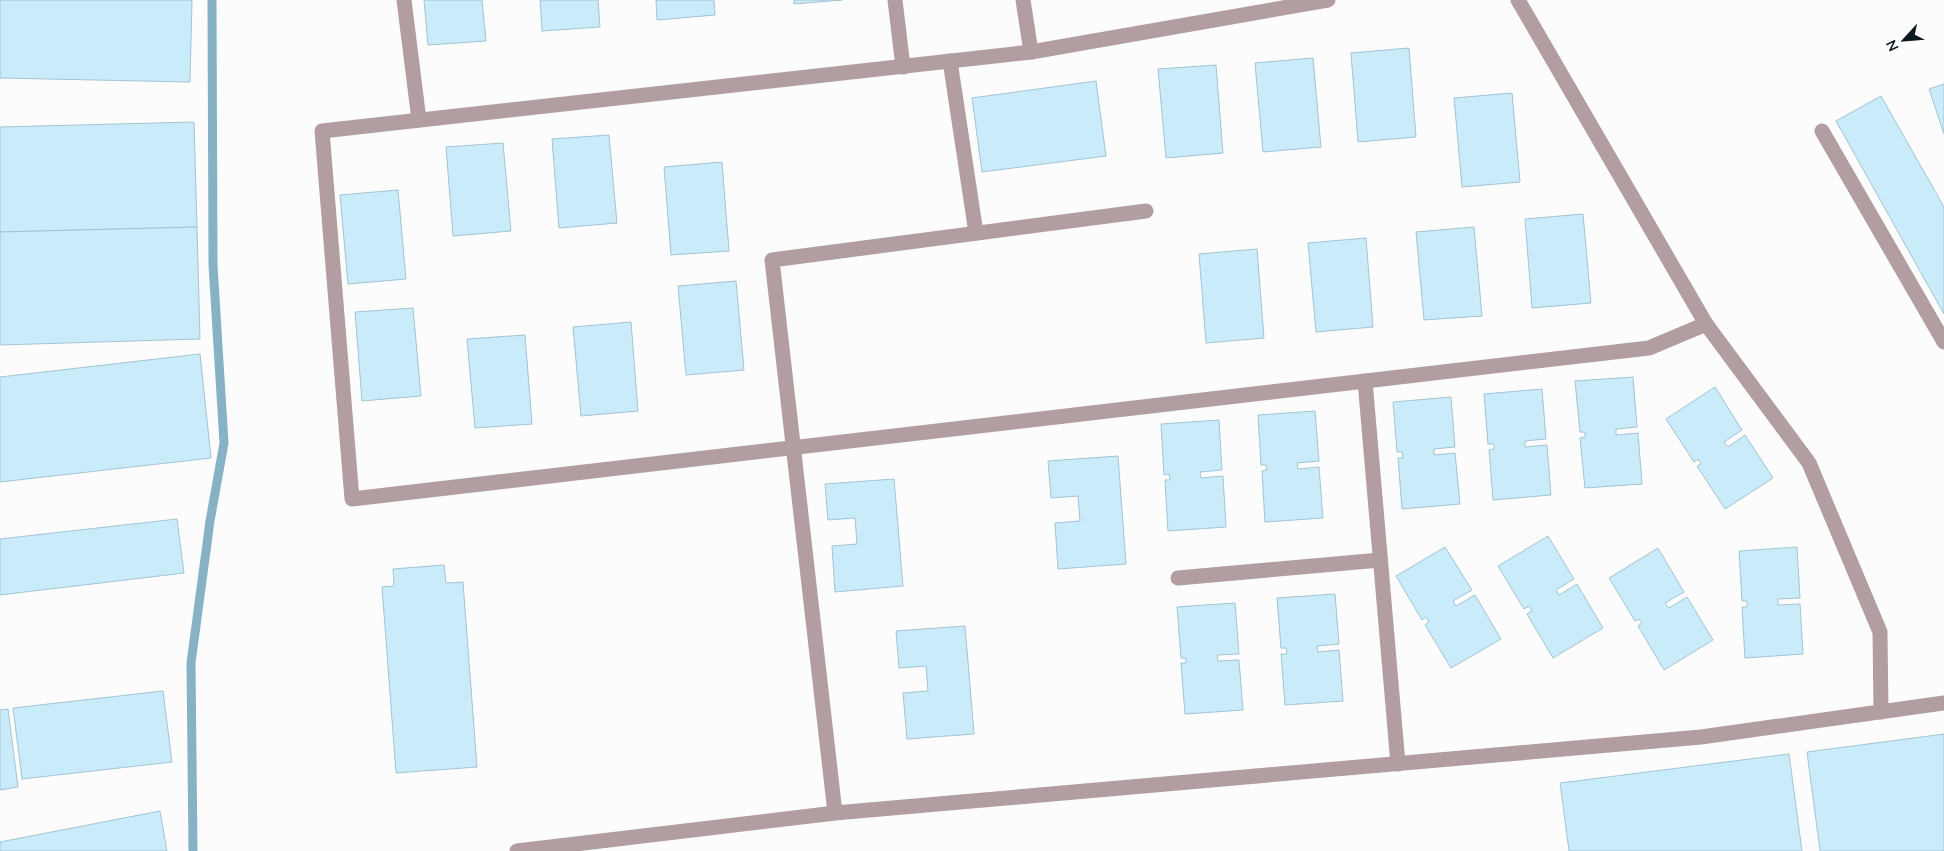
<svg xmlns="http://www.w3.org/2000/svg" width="1944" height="851" viewBox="0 0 1944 851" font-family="Mulish,sans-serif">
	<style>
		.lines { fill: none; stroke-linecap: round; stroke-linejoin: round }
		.stream { stroke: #87b2c5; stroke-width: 9 }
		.building { fill: #c9ebfa; stroke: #a3c4d2 }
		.minor { stroke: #b29ea1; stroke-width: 15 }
	</style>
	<rect width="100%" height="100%" fill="#fcfcfc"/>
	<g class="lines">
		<!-- stream -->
		<polyline class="stream" points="193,851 191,663 210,521 224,443 213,265 212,0"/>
	</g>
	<!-- building -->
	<g class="building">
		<polygon points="0,0 192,0 190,82 0,78"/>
		<polygon points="424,0 482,0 486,41 428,45"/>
		<polygon points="540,0 598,0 600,27 542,31"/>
		<polygon points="656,0 714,0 715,15 657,20"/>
		<polygon points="794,0 842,0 794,4"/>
		<polygon points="1409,48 1416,137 1358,142 1351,53"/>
		<polygon points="1313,58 1321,147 1263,152 1255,63"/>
		<polygon points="1216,65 1223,153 1166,158 1158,69"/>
		<polygon points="1096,81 1106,156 982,172 972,98"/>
		<polygon points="1944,84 1944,134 1929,89"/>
		<polygon points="1512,93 1520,182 1462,187 1454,98"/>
		<polygon points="1881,96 1944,207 1944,314 1836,121"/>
		<polygon points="194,122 197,227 0,232 0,127"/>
		<polygon points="609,135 617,223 559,228 552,139"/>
		<polygon points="503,143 511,231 453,236 446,147"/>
		<polygon points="722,162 729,251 671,255 664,167"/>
		<polygon points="398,190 406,279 348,284 340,195"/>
		<polygon points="1583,214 1591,303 1532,308 1525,219"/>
		<polygon points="197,227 200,339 0,345 0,232"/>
		<polygon points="1474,227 1482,316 1424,320 1416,232"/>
		<polygon points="1366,238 1373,327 1316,332 1308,243"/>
		<polygon points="1257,249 1264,338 1206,343 1199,254"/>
		<polygon points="736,281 744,370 686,375 678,286"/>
		<polygon points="413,308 421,396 362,401 355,312"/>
		<polygon points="631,322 638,411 581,416 573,327"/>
		<polygon points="525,335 532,424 475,428 467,339"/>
		<polygon points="200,354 211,458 0,482 0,377"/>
		<polygon points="1633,377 1637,427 1616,429 1616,435 1638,433 1642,484 1585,488 1580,438 1585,437 1585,432 1580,432 1575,381"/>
		<polygon points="1715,387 1742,430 1724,442 1728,447 1745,435 1773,478 1725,509 1697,466 1701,464 1698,459 1694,462 1666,419"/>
		<polygon points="1542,389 1546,439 1525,441 1525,447 1547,445 1551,495 1493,500 1489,450 1494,449 1494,444 1488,444 1484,394"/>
		<polygon points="1451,397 1455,447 1434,449 1434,455 1455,453 1460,504 1402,509 1398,458 1403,458 1402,452 1397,452 1393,402"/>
		<polygon points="1315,411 1319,461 1297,463 1298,469 1319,467 1323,518 1265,522 1262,471 1267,470 1266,465 1261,465 1258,415"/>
		<polygon points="1219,420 1222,470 1200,472 1201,478 1223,476 1226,527 1168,531 1165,480 1170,480 1169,474 1164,475 1161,424"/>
		<polygon points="1118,456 1126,564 1058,569 1055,523 1080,521 1078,496 1051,498 1048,461"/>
		<polygon points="894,479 903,586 835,592 832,546 857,544 855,518 828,520 825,484"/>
		<polygon points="177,519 184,573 0,595 0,539"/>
		<polygon points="1548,536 1574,579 1556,590 1559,595 1577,584 1603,628 1553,658 1527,614 1532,611 1529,606 1524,609 1498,566"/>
		<polygon points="1445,547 1472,590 1453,601 1456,606 1475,595 1501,639 1451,668 1425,625 1429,622 1426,617 1422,620 1396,576"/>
		<polygon points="1797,547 1800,598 1778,599 1778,605 1800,604 1803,654 1745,658 1742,607 1747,607 1747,601 1742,601 1739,551"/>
		<polygon points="1658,548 1684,592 1665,603 1669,608 1687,597 1713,640 1664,670 1638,626 1642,623 1639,619 1635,621 1609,578"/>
		<polygon points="444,565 446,583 463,582 477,767 396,773 382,587 394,586 393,569"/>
		<polygon points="1335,594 1339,644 1317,646 1318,652 1339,650 1343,701 1285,705 1281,654 1287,654 1286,648 1281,648 1277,598"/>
		<polygon points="1235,603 1239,654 1217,655 1218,661 1239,660 1243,710 1185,714 1181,663 1186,663 1186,658 1181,658 1177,607"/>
		<polygon points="965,626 974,734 907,739 903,693 928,691 926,666 899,668 896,631"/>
		<polygon points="163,691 172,762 22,779 13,708"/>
		<polygon points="8,709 18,787 0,790 0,710"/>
		<polygon points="1944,734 1944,851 1820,851 1807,752"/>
		<polygon points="1789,754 1802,851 1569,851 1560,783"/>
		<polygon points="160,811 167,851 0,851 0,842"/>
	</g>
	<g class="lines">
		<!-- minor -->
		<g class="minor">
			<polyline points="404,0 419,120"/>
			<polyline points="895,0 903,67"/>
			<polyline points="1023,0 1031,52"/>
			<polyline points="1328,0 1031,52 322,131 352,499 1649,348 1706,324 1518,0"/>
			<polyline points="950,61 976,233"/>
			<polyline points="1822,131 1944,342"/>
			<polyline points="1706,324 1809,463 1880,632 1881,712"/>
			<polyline points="1365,381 1398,764"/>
			<polyline points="1178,578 1380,560"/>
			<polyline points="835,813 772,260 1146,211"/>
			<polyline points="517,851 835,813 1701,737 1944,703"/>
		</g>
	</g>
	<!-- north arrow -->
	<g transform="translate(1904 40) rotate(244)" stroke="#ffffff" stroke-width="4" paint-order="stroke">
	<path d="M0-4L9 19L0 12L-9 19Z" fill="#0b181d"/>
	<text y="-8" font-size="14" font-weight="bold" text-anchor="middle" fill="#0b181d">N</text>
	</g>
</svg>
